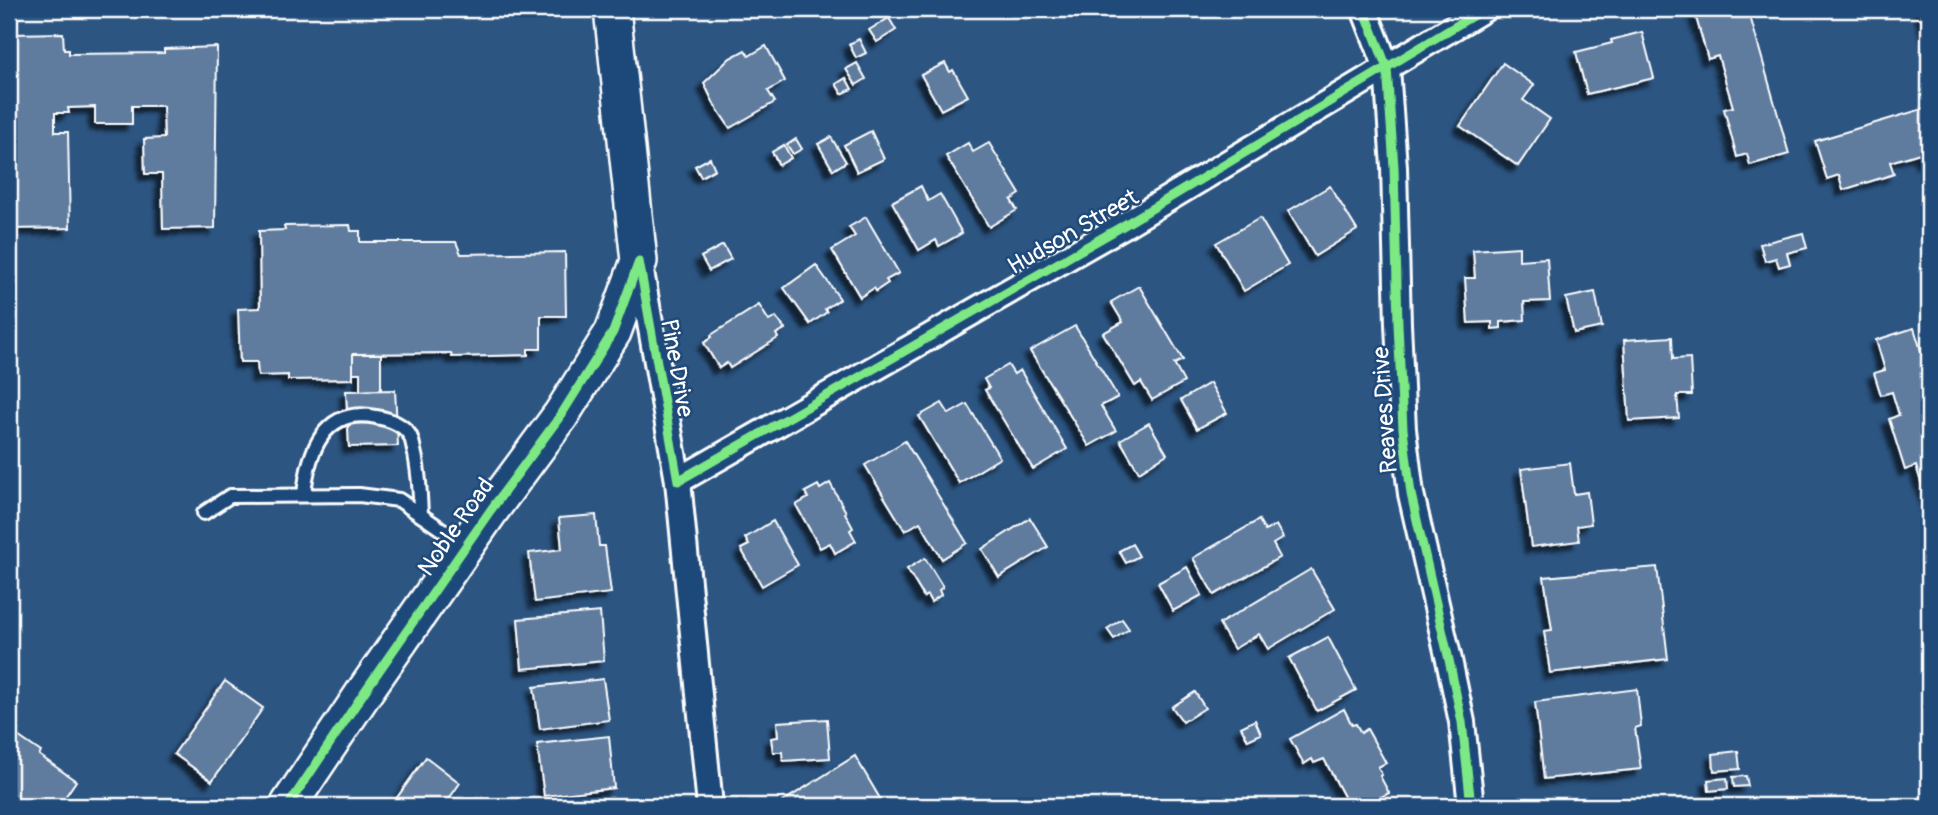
<svg xmlns="http://www.w3.org/2000/svg" width="1938" height="815" viewBox="0 0 1938 815" font-family="Pangolin,sans-serif">
	<style>
		.building { fill: #5e7c9f; stroke: #fff; stroke-width: 2; filter: url(#shadow) }
		.lines { fill: none; stroke-linecap: round; stroke-linejoin: round }
		.lane-casing { stroke: #fff; stroke-width: 18 }
		.street-casing { stroke: #fff; stroke-width: 30 }
		.secondary-casing { stroke: #fff; stroke-width: 40 }
		.lane { stroke: #1f4a7a; stroke-width: 12 }
		.street { stroke: #1f4a7a; stroke-width: 24 }
		.secondary { stroke: #1f4a7a; stroke-width: 35 }
		.cycleway-casing { stroke: #1f4a7a; stroke-width: 13 }
		.cycleway { stroke: #7ce984; stroke-width: 9 }
		.labels { text-anchor: middle; dominant-baseline: central; stroke-width: 5; stroke-linejoin: round; paint-order: stroke }
		.street-label { font-size: 24px; fill: #fff; stroke: #1f4a7a }
	</style>
	<defs>
		<filter id="shadow"><feDropShadow dx="-6" dy="6" stdDeviation="2" flood-color="#0009"/></filter>
	</defs>
	<rect width="100%" height="100%" fill="#2c5582"/>
	<filter id="ink" filterUnits="userSpaceOnUse"><feTurbulence type="fractalNoise" baseFrequency=".0143" numOctaves="2"/><feDisplacementMap in="SourceGraphic" scale="14" xChannelSelector="R" yChannelSelector="G"/><feConvolveMatrix kernelMatrix="1 2 1 2 8 2 1 2 1" color-interpolation-filters="sRGB"/></filter>
	<g filter="url(#ink)">
		<!-- building -->
		<g class="building">
			<polygon points="1707,9 1748,9 1789,154 1750,165 1747,154 1737,157 1724,109 1733,107 1718,56 1708,59 1695,14 1707,11"/>
			<polygon points="1920,9 1929,9 1929,38"/>
			<polygon points="889,18 896,30 877,42 869,30"/>
			<polygon points="1642,32 1654,78 1587,94 1576,52 1612,43 1611,40"/>
			<polygon points="63,33 64,50 69,50 69,54 164,53 164,49 217,47 215,228 163,229 162,174 145,174 144,139 164,138 163,106 132,106 132,124 95,124 95,107 68,108 69,113 55,113 55,132 68,132 70,228 9,229 9,133 18,133 18,114 9,114 9,51 12,51 12,34"/>
			<polygon points="859,39 866,53 856,58 849,44"/>
			<polygon points="766,46 785,81 768,91 775,102 730,128 714,104 704,83 730,58 745,50 749,56"/>
			<polygon points="857,63 866,79 856,85 846,69"/>
			<polygon points="945,63 950,72 953,70 968,96 941,110 921,75"/>
			<polygon points="1503,63 1534,85 1523,100 1550,119 1518,166 1460,126"/>
			<polygon points="846,78 852,89 842,94 836,84"/>
			<polygon points="1929,107 1929,160 1922,162 1920,153 1890,162 1894,174 1843,190 1839,175 1827,179 1815,141"/>
			<polygon points="871,131 884,159 857,172 844,145"/>
			<polygon points="831,137 846,162 833,170 818,144"/>
			<polygon points="796,139 802,149 793,154 787,145"/>
			<polygon points="968,143 973,152 989,143 1020,194 1011,200 1017,210 989,227 946,156"/>
			<polygon points="784,145 791,158 779,165 772,152"/>
			<polygon points="710,158 715,169 701,177 695,166"/>
			<polygon points="921,186 928,201 940,194 962,233 939,246 936,240 919,250 892,202"/>
			<polygon points="1330,186 1357,230 1315,256 1288,211"/>
			<polygon points="866,217 899,273 886,280 888,283 876,291 874,288 860,297 832,250 855,236 849,227"/>
			<polygon points="1260,218 1288,265 1244,291 1216,243"/>
			<polygon points="350,225 351,231 360,231 360,242 456,242 461,254 565,252 566,316 541,316 541,349 528,349 528,355 452,357 451,353 353,354 353,379 288,380 288,375 258,376 257,362 240,362 238,309 260,308 259,231 285,230 284,226"/>
			<polygon points="1803,233 1807,248 1787,253 1790,264 1779,267 1776,258 1765,261 1760,244"/>
			<polygon points="723,245 731,259 709,271 701,257"/>
			<polygon points="1519,247 1519,260 1547,258 1550,301 1524,302 1525,320 1501,322 1501,328 1492,329 1492,322 1468,323 1465,278 1475,278 1473,250"/>
			<polygon points="816,265 840,299 825,309 827,312 810,324 784,288"/>
			<polygon points="1139,286 1183,360 1174,364 1184,382 1152,400 1141,382 1135,386 1103,333 1123,322 1111,302"/>
			<polygon points="1595,292 1602,327 1574,333 1566,298"/>
			<polygon points="759,305 769,321 776,317 785,329 776,334 778,338 730,368 727,363 719,368 704,343 712,337 711,335"/>
			<polygon points="1075,326 1118,397 1101,406 1116,431 1089,446 1030,351"/>
			<polygon points="1914,328 1929,376 1929,508 1916,466 1905,470 1889,419 1899,415 1892,392 1881,395 1874,373 1885,370 1876,340"/>
			<polygon points="1672,337 1673,359 1690,358 1692,395 1677,395 1679,418 1629,421 1624,340"/>
			<polygon points="353,354 381,354 381,390 360,391 360,373 353,373"/>
			<polygon points="1008,365 1014,374 1020,370 1067,449 1033,469 985,390 989,388 984,379"/>
			<polygon points="1210,383 1227,413 1197,429 1181,400"/>
			<polygon points="395,390 398,446 349,447 346,391"/>
			<polygon points="942,403 949,414 967,404 1000,458 959,483 919,416"/>
			<polygon points="1149,423 1167,454 1139,472 1120,440"/>
			<polygon points="905,441 967,543 942,559 920,522 905,531 865,465"/>
			<polygon points="1570,463 1574,494 1587,492 1591,524 1577,526 1579,541 1531,547 1521,469"/>
			<polygon points="830,483 846,512 845,513 853,528 850,530 856,541 835,553 830,543 820,548 796,505 808,498 805,492 818,485 820,489"/>
			<polygon points="596,515 599,546 605,546 611,593 535,602 529,553 562,549 559,518"/>
			<polygon points="1030,518 1048,547 999,577 982,549"/>
			<polygon points="1259,520 1265,531 1276,525 1283,538 1273,544 1280,557 1214,595 1193,558"/>
			<polygon points="773,521 798,565 762,586 741,549 749,545 745,538"/>
			<polygon points="1132,544 1139,556 1126,563 1119,551"/>
			<polygon points="925,558 943,587 939,590 941,595 931,602 927,595 924,597 907,569"/>
			<polygon points="1187,567 1202,595 1173,611 1158,583"/>
			<polygon points="1657,567 1668,659 1550,673 1544,631 1552,630 1544,577"/>
			<polygon points="1311,569 1335,609 1268,649 1259,634 1234,649 1219,624"/>
			<polygon points="600,612 604,661 522,669 518,619"/>
			<polygon points="1122,619 1129,629 1114,639 1107,629"/>
			<polygon points="1328,637 1356,690 1317,711 1289,658"/>
			<polygon points="603,679 609,720 540,729 534,687"/>
			<polygon points="225,681 263,708 212,781 174,754"/>
			<polygon points="1637,689 1641,726 1635,728 1641,769 1544,779 1535,702"/>
			<polygon points="1195,692 1205,708 1183,722 1172,707"/>
			<polygon points="1344,709 1352,725 1356,724 1361,733 1367,729 1386,763 1378,767 1382,775 1380,776 1389,793 1364,806 1349,806 1324,759 1314,763 1312,759 1304,764 1290,739"/>
			<polygon points="827,719 830,758 783,761 782,752 773,752 771,738 778,737 777,722"/>
			<polygon points="1255,720 1261,734 1248,740 1241,727"/>
			<polygon points="9,730 41,752 39,755 76,781 59,806 21,806 10,799 9,801"/>
			<polygon points="609,736 614,788 544,796 537,744"/>
			<polygon points="1738,751 1740,769 1714,771 1713,754"/>
			<polygon points="855,756 882,802 875,806 785,806 782,802"/>
			<polygon points="426,757 460,783 444,806 391,806"/>
			<polygon points="1746,776 1748,786 1734,787 1733,777"/>
			<polygon points="1727,778 1728,789 1709,791 1708,780"/>
			<polygon points="1633,798 1634,806 1570,806"/>
		</g>
		<g class="lines">
			<defs>
				<g id="lane">
					<path d="M304,495C308,452 324,406 376,417C388,419 402,424 409,434C412,438 413,445 414,450C419,471 420,492 421,515"/>
					<polyline points="204,513 230,496 359,495 399,500 463,544"/>
				</g>
				<g id="street">
					<polyline points="1364,9 1387,68 1394,167 1398,324 1403,429 1411,494 1449,660 1462,722 1471,806"/>
					<polyline points="640,266 678,481 710,806"/>
					<polyline points="678,481 1121,227 1484,9"/>
				</g>
				<polyline id="secondary" points="288,806 365,691 490,511 561,415 613,332 639,261 612,9"/>
			</defs>
			<!-- lane casing -->
			<use href="#lane" class="lane-casing"/>
			<!-- street casing -->
			<use href="#street" class="street-casing"/>
			<!-- secondary casing -->
			<use href="#secondary" class="secondary-casing"/>
			<!-- lane -->
			<use href="#lane" class="lane"/>
			<!-- street -->
			<use href="#street" class="street"/>
			<!-- secondary -->
			<use href="#secondary" class="secondary"/>
			<defs>
				<g id="cycleway">
					<polyline points="1364,9 1387,68 1394,167 1398,324 1403,429 1411,494 1449,660 1462,722 1471,806"/>
					<polyline points="639,261 678,481 1121,227 1484,9"/>
					<polyline points="288,806 365,691 490,511 561,415 613,332 638,264"/>
				</g>
			</defs>
			<!-- cycleway casing -->
			<use href="#cycleway" class="cycleway-casing"/>
			<!-- cycleway -->
			<use href="#cycleway" class="cycleway"/>
		</g>
	</g>
	<g class="labels">
		<!-- street labels -->
		<g class="street-label">
			<text transform="translate(1073 232) rotate(-30)">Hudson Street</text>
			<text transform="translate(677 368) rotate(80)">Pine Drive</text>
			<text transform="translate(1385 410) rotate(-94)">Reaves Drive</text>
			<text transform="translate(456 527) rotate(-55)">Noble Road</text>
		</g>
	</g>
	<!-- margin -->
	<rect width="1938" height="815" fill="none" stroke="#1f4a7a" stroke-width="35"/>
	<rect x="18" y="18" width="1903" height="780" fill="none" stroke="#fff" stroke-width="2.5" filter="url(#ink)"/>
</svg>
